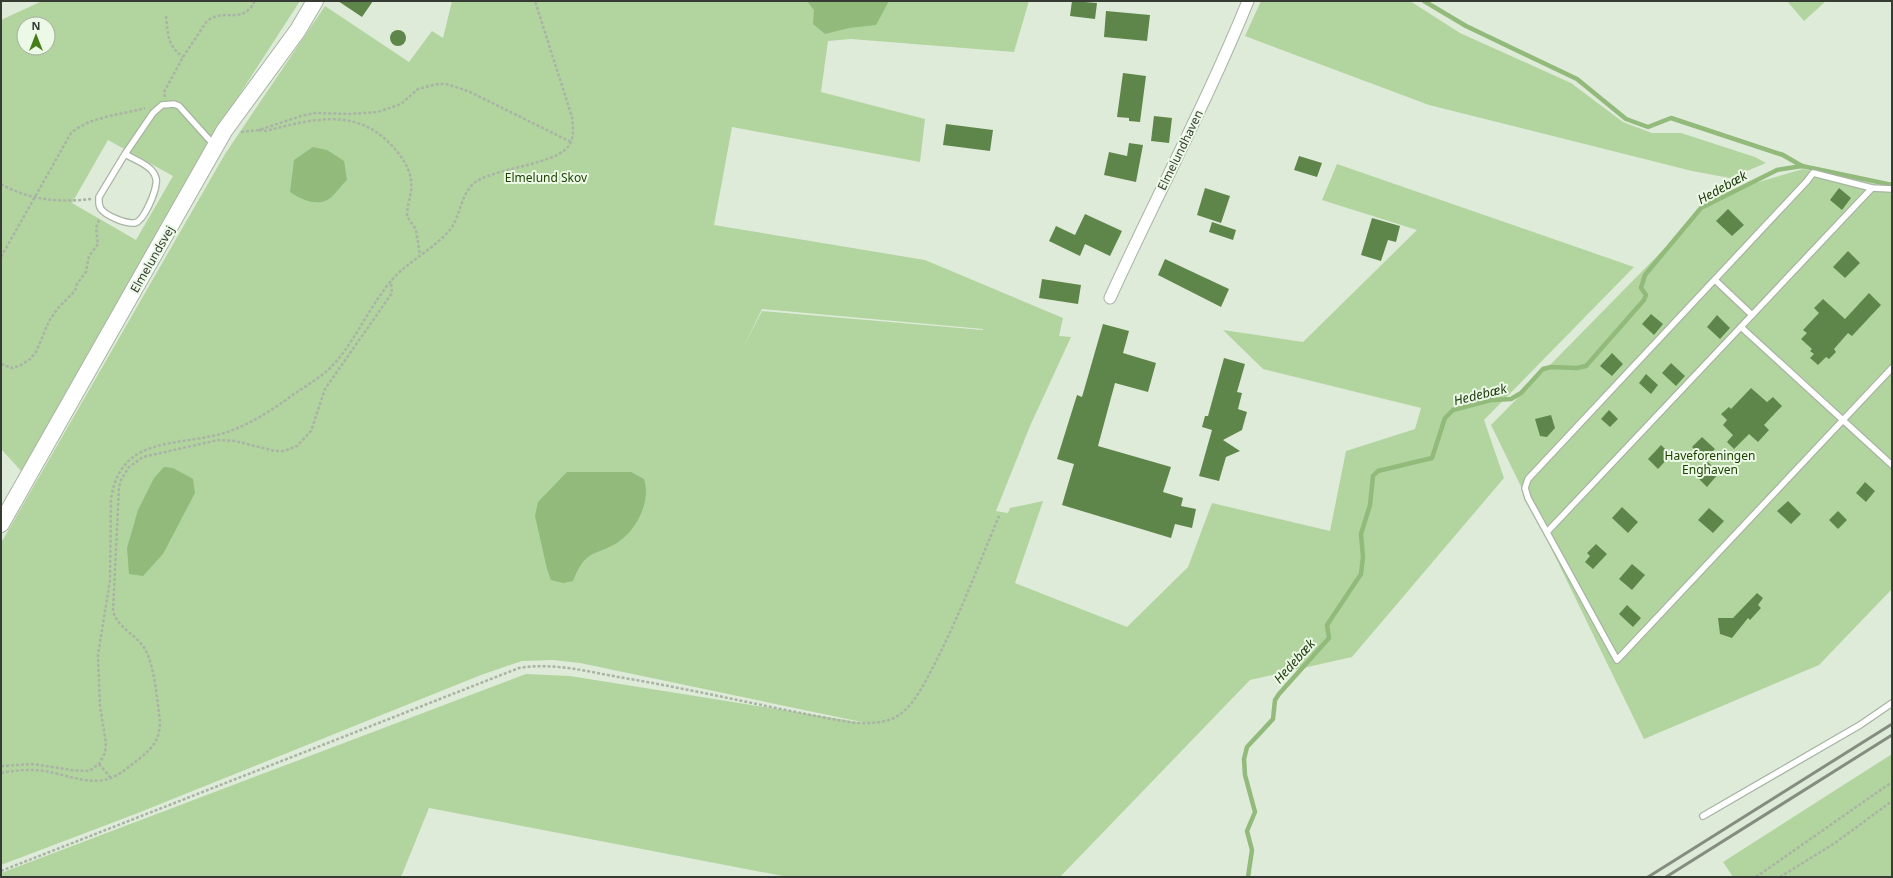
<svg xmlns="http://www.w3.org/2000/svg" width="1893" height="878" viewBox="0 0 1893 878" font-family="'Noto Sans',sans-serif">
	<style>
		.green { fill: #b2d5a0; fill-rule: evenodd }
		.water { fill: #91ba7b }
		.lines { fill: none; stroke-linecap: round; stroke-linejoin: round }
		.stream { stroke: #91ba7b; stroke-width: 4.5 }
		.building { fill: #5f864a }
		.lane-casing { stroke: #a8b4a3; stroke-width: 8 }
		.street-casing { stroke: #a8b4a3; stroke-width: 13 }
		.secondary-casing { stroke: #a8b4a3; stroke-width: 18 }
		.path { stroke: #aab3a5; stroke-width: 2.5; stroke-dasharray: 3 2; stroke-linecap: butt }
		.lane { stroke: #fff; stroke-width: 5.5 }
		.street { stroke: #fff; stroke-width: 11 }
		.secondary { stroke: #fff; stroke-width: 16 }
		.rail { stroke: #848d80; stroke-width: 3 }
		.labels { text-anchor: middle; dominant-baseline: central; stroke-width: 4; stroke-linejoin: round; paint-order: stroke }
		.street-label { font-size: 12px; fill: #363b34; stroke: #ecf9e6 }
		.park-label { font-size: 12px; fill: #1d4200; stroke: #ecf9e6 }
		.water-label { font-size: 13px; font-style: italic; fill: #223d11; stroke: #ecf9e6 }
	</style>
	<rect width="100%" height="100%" fill="#dfebd9"/>
	<!-- green -->
	<g class="green">
		<path d="M42,1H300L208,143L22,472L1,449V20ZM24,24H48V48H24ZM108,140L173,176L136,240L72,203Z"/>
		<path d="M452,1H1029L1014,52L851,39L828,41L821,92L925,119L920,162L732,127L714,225L925,260L1063,318L1059,336L1071,337L1030,426L996,511L1008,513L1010,508L1043,501L1015,583L1127,627L1188,567L1212,503L1330,531L1346,451L1415,429L1421,408L1263,369L1223,330L1303,342L1417,230L1322,200L1337,164L1634,267L1484,420L1504,478L1352,657L1250,680L1060,877H788L429,808L401,877H1V873L526,674L570,676L871,724L580,663L553,660L522,661L481,675L138,813L1,865V543L225,154L325,6L409,62L432,31L443,38ZM762,309L983,329V330L762,311L744,346Z"/>
		<polygon points="1261,1 1410,1 1460,33 1571,83 1623,122 1652,133 1681,133 1755,157 1766,163 1730,178 1692,171 1429,105 1245,36"/>
		<polygon points="1787,1 1826,1 1804,21"/>
		<polygon points="1803,169 1878,187 1892,187 1892,589 1819,665 1644,739 1491,425 1718,194"/>
		<polygon points="1892,754 1892,877 1733,877 1723,862"/>
	</g>
	<!-- water -->
	<g class="water">
		<polygon points="807,1 889,1 876,25 849,28 825,34 813,24 814,10"/>
		<path d="M313,147L327,150L344,161L347,180C341,185 336,194 329,199C317,207 300,199 290,192L294,160Z"/>
		<polygon points="164,467 173,468 193,479 195,493 163,554 143,576 129,574 127,548 138,510 154,478"/>
		<path d="M567,472H631L644,479C651,500 638,527 621,540C612,548 598,550 588,557C581,562 576,573 573,581L563,583L551,580L547,569L535,516L538,502Z"/>
	</g>
	<g class="lines">
		<!-- stream -->
		<g class="stream">
			<polyline points="1424,1 1466,26 1577,79 1626,119 1648,127 1671,118 1783,155 1802,166"/>
			<polyline points="1248,877 1252,850 1247,831 1255,812 1245,775 1244,759 1247,747 1273,719 1275,700 1279,694 1329,638 1327,625 1361,574 1363,557 1361,534 1370,505 1373,476 1378,471 1432,458 1445,418 1453,410 1491,400 1511,399 1521,393 1543,369 1551,367 1577,368 1586,366 1644,300 1646,295 1641,288 1645,275 1701,208 1777,170 1802,166 1892,185"/>
		</g>
	</g>
	<!-- building -->
	<g class="building">
		<polygon points="338,1 373,1 362,17"/>
		<polygon points="1072,1 1097,3 1095,19 1070,16"/>
		<polygon points="1106,11 1150,15 1147,41 1104,37"/>
		<circle cx="398" cy="38" r="8"/>
		<polygon points="1123,73 1146,76 1140,122 1129,121 1129,118 1117,117"/>
		<polygon points="1154,116 1172,118 1169,143 1151,141"/>
		<polygon points="946,124 993,130 990,151 943,145"/>
		<polygon points="1129,143 1143,145 1136,182 1104,175 1109,152 1127,156"/>
		<polygon points="1299,156 1322,163 1317,177 1294,170"/>
		<polygon points="1205,188 1230,196 1221,223 1197,215"/>
		<polygon points="1839,188 1851,198 1842,210 1830,200"/>
		<polygon points="1728,209 1744,225 1732,236 1716,221"/>
		<polygon points="1085,214 1122,231 1110,256 1085,244 1080,256 1049,241 1056,226 1075,235"/>
		<polygon points="1372,218 1400,226 1396,242 1388,240 1381,261 1361,255"/>
		<polygon points="1212,222 1236,230 1233,240 1209,232"/>
		<polygon points="1848,251 1860,263 1845,278 1833,267"/>
		<polygon points="1165,259 1229,289 1221,307 1158,275"/>
		<polygon points="1042,279 1081,285 1078,304 1039,298"/>
		<polygon points="1869,293 1881,305 1852,336 1848,333 1834,349 1836,352 1829,359 1826,357 1818,365 1810,358 1814,354 1810,351 1812,349 1801,339 1807,333 1803,330 1819,313 1814,308 1823,299 1845,319"/>
		<polygon points="1651,314 1663,324 1654,335 1642,324"/>
		<polygon points="1717,315 1730,328 1720,339 1707,327"/>
		<polygon points="1103,324 1129,331 1123,353 1156,363 1148,392 1115,383 1098,446 1171,467 1163,492 1183,498 1181,506 1196,509 1192,528 1175,524 1171,538 1062,505 1074,464 1057,459 1077,395 1082,397"/>
		<polygon points="1612,353 1623,364 1612,376 1600,366"/>
		<polygon points="1224,358 1245,364 1237,392 1242,393 1238,409 1247,412 1242,430 1223,440 1240,451 1226,457 1219,481 1199,476 1212,430 1202,427 1205,416 1208,416"/>
		<polygon points="1671,363 1685,376 1676,386 1662,373"/>
		<polygon points="1646,374 1658,385 1651,394 1639,383"/>
		<polygon points="1751,388 1767,402 1773,397 1782,406 1764,425 1769,430 1758,442 1749,434 1734,449 1727,442 1733,435 1723,425 1727,420 1721,414 1729,407 1731,409"/>
		<polygon points="1609,410 1618,419 1610,427 1601,419"/>
		<polygon points="1551,415 1555,428 1547,437 1540,436 1535,419"/>
		<polygon points="1702,437 1715,449 1704,460 1692,447"/>
		<polygon points="1661,445 1671,455 1658,469 1648,459"/>
		<polygon points="1707,461 1719,473 1707,487 1694,474"/>
		<polygon points="1865,482 1875,491 1866,502 1856,493"/>
		<polygon points="1788,501 1801,514 1791,524 1777,511"/>
		<polygon points="1622,507 1638,522 1628,533 1612,518"/>
		<polygon points="1709,508 1724,521 1713,533 1698,520"/>
		<polygon points="1838,511 1847,520 1838,529 1829,520"/>
		<polygon points="1596,544 1607,554 1593,569 1585,562 1590,556 1587,553"/>
		<polygon points="1632,564 1645,575 1632,590 1619,579"/>
		<polygon points="1757,593 1763,598 1758,605 1761,608 1750,620 1748,618 1732,638 1720,634 1718,618 1733,618"/>
		<polygon points="1627,605 1641,618 1633,627 1619,614"/>
	</g>
	<g class="lines">
		<defs>
			<g id="lane">
				<path d="M125,154C133,159 148,164 153,172C155,175 157,180 156,184C155,193 144,221 135,223C126,224 106,216 101,209C98,205 99,202 99,197L125,154L153,113L162,105L174,104L179,106L214,145"/>
				<polyline points="1892,189 1872,188 1813,173 1807,181 1528,479 1525,488 1528,498 1617,660 1892,368"/>
				<polyline points="1715,280 1752,315"/>
				<polyline points="1741,327 1892,465"/>
				<polyline points="1548,531 1872,188"/>
				<polyline points="1703,816 1860,725 1892,703"/>
			</g>
			<path id="street" d="M1110,298C1155,199 1207,102 1248,1"/>
			<polyline id="secondary" points="1,524 224,131 298,30 315,1"/>
		</defs>
		<!-- lane casing -->
		<use href="#lane" class="lane-casing"/>
		<!-- street casing -->
		<use href="#street" class="street-casing"/>
		<!-- secondary casing -->
		<use href="#secondary" class="secondary-casing"/>
		<!-- path -->
		<g class="path">
			<path d="M166,16C168,35 167,45 183,57"/>
			<path d="M165,97L164,92L183,57L207,21C225,7 242,26 255,1"/>
			<path d="M259,130L266,131C312,119 358,106 394,148C402,157 409,167 411,180C413,192 407,203 407,216L416,230L420,255"/>
			<polyline points="241,132 259,130 301,116 315,113 350,114 378,112 401,104 418,89 438,84 446,84 468,91 571,142"/>
			<path d="M1,184C29,200 60,203 91,199"/>
			<path d="M1,257L71,133C91,116 121,115 145,108"/>
			<polyline points="1,364 12,368 21,365 30,359 36,352 49,321 58,308 75,291 77,284 86,272 89,256 98,244 96,228 99,220"/>
			<polyline points="99,764 111,778"/>
			<path d="M1,766L33,764L71,770L89,771L99,764L105,753L106,743L100,706L98,655L110,580L111,499C121,433 179,448 227,432C251,424 274,409 294,394C307,385 322,377 333,365C356,340 369,307 391,281C408,261 432,250 449,231C462,216 459,193 477,181C499,168 552,164 567,148C575,139 573,128 572,117L535,1"/>
			<path d="M1,773C16,770 29,769 44,771C65,774 89,786 111,778C121,774 130,766 139,759C153,748 160,739 160,721C157,700 155,669 146,651C137,634 118,629 113,611L119,487L121,480L129,467L143,457L218,440L235,441L275,451H284L297,446L311,431L325,389L392,293L391,281"/>
			<path d="M1,871L519,668C554,662 589,672 624,678C702,691 778,710 855,723C870,723 886,724 899,715C915,704 925,682 934,665C959,617 978,566 999,516"/>
			<polyline points="1756,877 1892,782"/>
			<polyline points="1780,877 1835,843 1892,801"/>
		</g>
		<!-- lane -->
		<use href="#lane" class="lane"/>
		<!-- street -->
		<use href="#street" class="street"/>
		<!-- secondary -->
		<use href="#secondary" class="secondary"/>
		<!-- rail -->
		<g class="rail">
			<polyline points="1648,877 1892,724"/>
			<polyline points="1666,877 1892,735"/>
		</g>
	</g>
	<g class="labels">
		<!-- street labels -->
		<g class="street-label">
			<text transform="translate(1180 150) rotate(-64)">Elmelundhaven</text>
			<text transform="translate(152 259) rotate(-60)">Elmelundsvej</text>
		</g>
		<!-- park labels -->
		<g class="park-label">
			<text x="546" y="177">Elmelund Skov</text>
			<text x="1710" y="455">Haveforeningen<tspan x="1710" dy="14">Enghaven</tspan></text>
		</g>
		<!-- water labels -->
		<g class="water-label">
			<text transform="translate(1722 187) rotate(-29)">Hedebæk</text>
			<text transform="translate(1480 394) rotate(-14)">Hedebæk</text>
			<text transform="translate(1294 661) rotate(-48)">Hedebæk</text>
		</g>
	</g>
	<!-- border -->
	<rect width="1893" height="878" fill="none" stroke="#363b34" stroke-width="4"/>
	<!-- north arrow -->
	<g transform="translate(36 36)"><circle r="19" fill="#ecf9e6" stroke="#a3ad9f"/>
	<path d="M0-3L7 15L0 10L-7 15Z" fill="#447e18"/>
	<text y="-6" font-size="11" font-weight="bold" text-anchor="middle" fill="#363b34">N</text>
	</g>
</svg>
